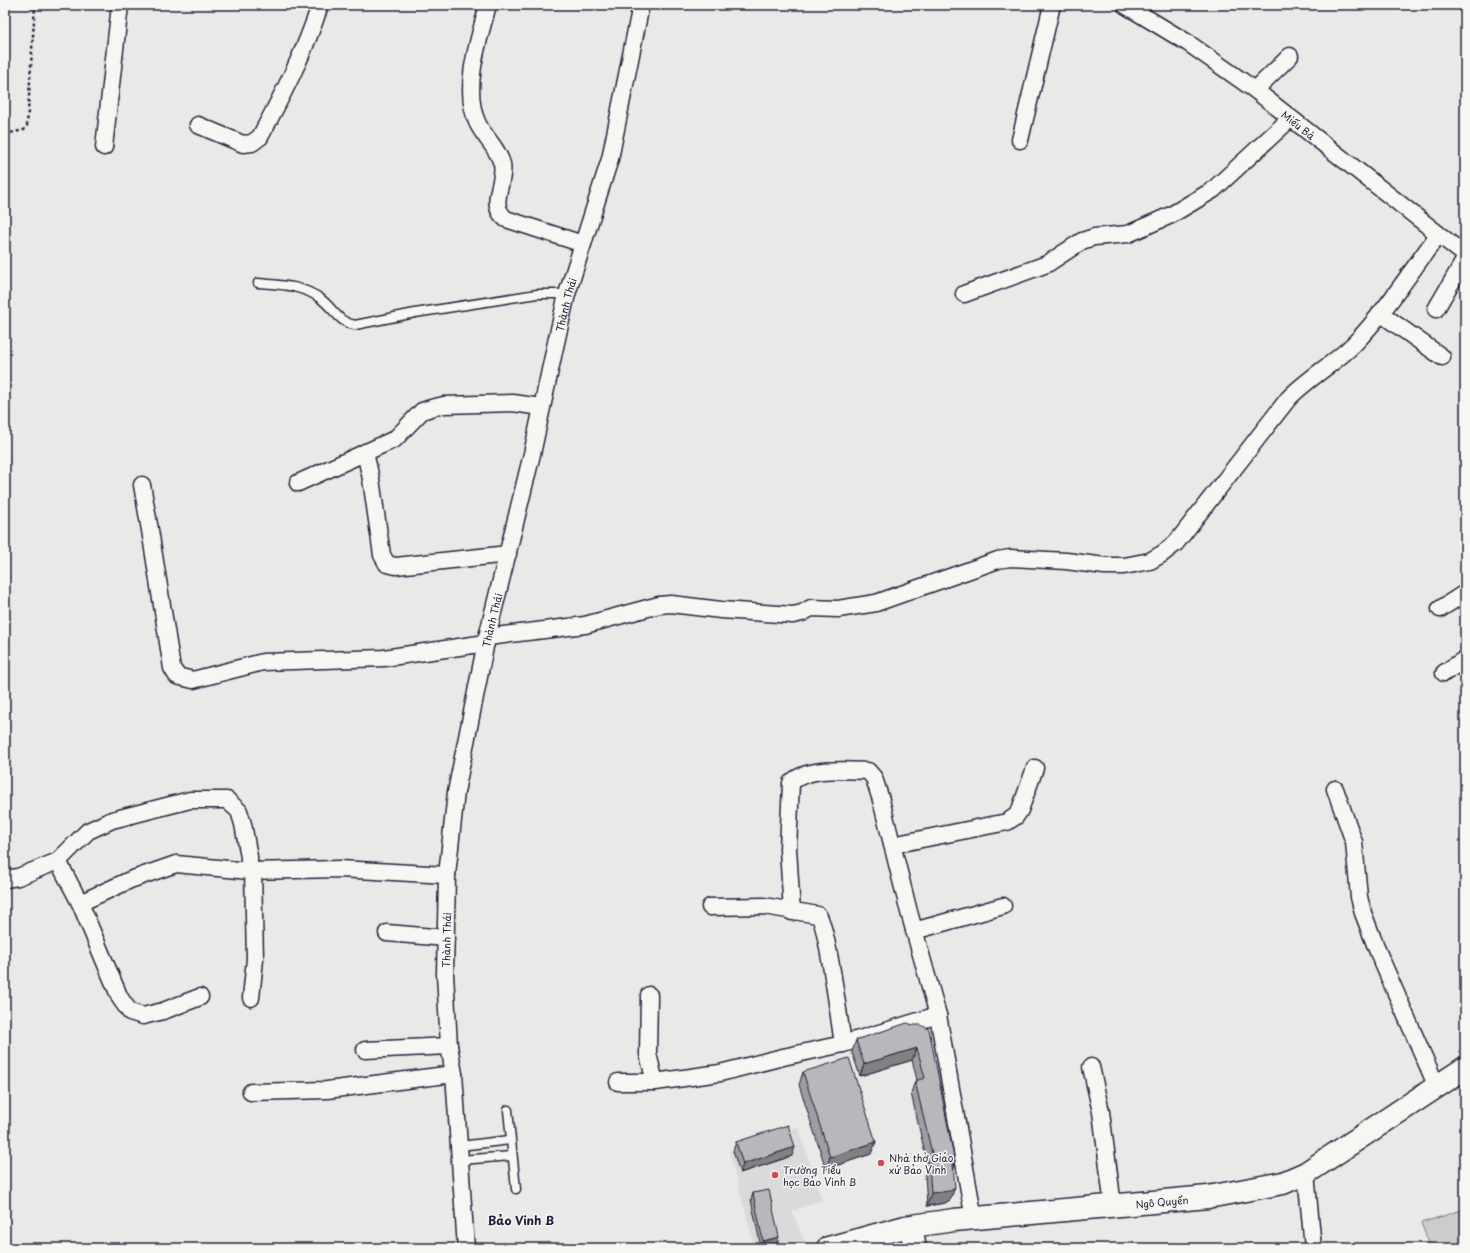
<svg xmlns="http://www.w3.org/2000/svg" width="1470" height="1253" viewBox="0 0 1470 1253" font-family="'Playpen Sans',sans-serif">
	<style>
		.built { fill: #dadada }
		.green { fill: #ccccce; stroke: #777784 }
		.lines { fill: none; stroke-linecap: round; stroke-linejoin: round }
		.lane-casing { stroke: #22223b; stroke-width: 11 }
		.street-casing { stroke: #22223b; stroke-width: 19 }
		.secondary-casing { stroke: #22223b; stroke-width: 25 }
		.path { stroke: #22223b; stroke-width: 2.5; stroke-dasharray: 3 3; stroke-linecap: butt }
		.lane { stroke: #f6f6f2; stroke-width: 8 }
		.street { stroke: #f6f6f2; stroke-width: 16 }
		.secondary { stroke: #f6f6f2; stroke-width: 22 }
		.wall { fill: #9e9ea2; stroke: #22223b }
		.shaded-wall { fill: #818184; stroke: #22223b }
		.building { fill: #b8b8bc; stroke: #22223b }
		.poi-dot { fill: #d1495b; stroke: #f6f6f2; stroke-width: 1.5 }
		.labels { text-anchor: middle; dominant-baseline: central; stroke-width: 3; stroke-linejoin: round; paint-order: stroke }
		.street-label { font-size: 10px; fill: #22223b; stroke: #f6f6f2 }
		.poi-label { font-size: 10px; fill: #22223b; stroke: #f6f6f2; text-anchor: start }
		.quarter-label { font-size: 12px; font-weight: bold; fill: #22223b; stroke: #f6f6f2 }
	</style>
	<rect width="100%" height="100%" fill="#e9e9e7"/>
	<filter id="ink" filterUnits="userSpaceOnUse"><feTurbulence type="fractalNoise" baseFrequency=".025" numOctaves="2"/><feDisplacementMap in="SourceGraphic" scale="8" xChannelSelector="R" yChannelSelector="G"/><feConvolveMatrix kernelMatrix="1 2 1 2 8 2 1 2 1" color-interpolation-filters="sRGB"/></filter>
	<g filter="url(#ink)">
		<!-- built -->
		<polygon class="built" points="798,1127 822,1200 792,1211 806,1244 781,1248 755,1248 729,1151"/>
		<!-- green -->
		<polygon class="green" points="1465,1209 1465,1248 1431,1248 1421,1223"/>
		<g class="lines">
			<defs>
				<g id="lane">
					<path d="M258,283C281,285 302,285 321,299C333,308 339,323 355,325L415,313L537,294H567"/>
					<polyline points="508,1110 516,1189"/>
					<polyline points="460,1146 510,1140"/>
					<polyline points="461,1160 511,1156"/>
				</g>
				<g id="street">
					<path d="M488,5C479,39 462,88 477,122C483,136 498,148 502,164C506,182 487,204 506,219L583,244"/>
					<path id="s1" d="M1125,5L1188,43L1255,90L1465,255"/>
					<polyline points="1255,90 1290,56"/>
					<path d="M198,125L243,144L252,143L260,137C283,94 305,52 320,5"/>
					<polyline points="1020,140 1052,5"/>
					<polyline points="104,147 120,5"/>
					<polyline points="964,294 1047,264 1082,241 1094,237 1128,234 1171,215 1213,190 1290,119"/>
					<polyline points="1436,309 1465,259"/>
					<polyline points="1380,313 1442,357"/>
					<polyline points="365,452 371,479 382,555 387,564 396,566 508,554"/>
					<polyline points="298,483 395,439 422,411 431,408 444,405 513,403 541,407"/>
					<polyline points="142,485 150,530 172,668 177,676 193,680 263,662 384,658 486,643"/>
					<polyline points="1440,609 1465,593"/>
					<path d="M487,637L585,625L659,605L671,604L721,610L793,615L802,613L811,608L838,609L876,603L998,560L1010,558L1066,561L1105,566H1124L1150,561L1162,554L1176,543L1288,399C1308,378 1334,364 1354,344C1386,311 1411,271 1438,235"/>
					<polyline points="1444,673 1465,659"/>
					<polyline points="1335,789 1354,842 1359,897 1363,913 1378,952 1437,1087"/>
					<polyline points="892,845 1007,822 1016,816 1020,810 1035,768"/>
					<polyline points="58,861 80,903 130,880 176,864 249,871"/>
					<polyline points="5,879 18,877 58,861 88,831 112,820 190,800 227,800 239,811 243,824 249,857 249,871 340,869 447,875"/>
					<polyline points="80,903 120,998 130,1012 143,1016 163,1011 200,997"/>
					<path d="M710,907L764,906L818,915C827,924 840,1025 843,1044"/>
					<path d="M792,912L788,849L791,783C806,767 847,770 868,771L874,778L881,800L909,912L938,1015L974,1219"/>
					<polyline points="914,931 1003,906"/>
					<polyline points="387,933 446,938"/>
					<polyline points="649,995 648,1054 655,1082 720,1073 783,1057 843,1044 938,1015"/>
					<polyline points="251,998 255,959 253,871"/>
					<polyline points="365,1050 449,1046"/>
					<polyline points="1091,1067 1101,1112 1113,1206"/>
					<polyline points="618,1082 655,1082"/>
					<polyline points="251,1092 327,1090 454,1074"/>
					<polyline points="1306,1173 1313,1248"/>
					<path id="s2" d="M466,1248L454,1074L449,1046L445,974L447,875L456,792L487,637L532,454L555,347L567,294L610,159L641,5"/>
				</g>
				<g id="secondary">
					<polyline points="911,1227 915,1248"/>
					<path id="s3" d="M828,1248L905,1227L954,1220L1208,1197L1283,1183L1306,1173L1465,1068"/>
				</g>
			</defs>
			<!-- lane casing -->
			<use href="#lane" class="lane-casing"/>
			<!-- street casing -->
			<use href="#street" class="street-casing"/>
			<!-- secondary casing -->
			<use href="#secondary" class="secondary-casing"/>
			<!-- path -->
			<polyline class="path" points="5,134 24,130 27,126 35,5"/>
			<!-- lane -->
			<use href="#lane" class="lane"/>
			<!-- street -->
			<use href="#street" class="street"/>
			<!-- secondary -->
			<use href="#secondary" class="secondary"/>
		</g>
		<!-- wall -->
		<g class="wall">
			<polygon points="913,1025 955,1163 954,1168 950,1200 945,1203 927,1206 925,1175 928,1166 911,1093 915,1081 917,1080 912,1060 860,1076 852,1052 856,1040"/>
			<polygon points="803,1072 871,1154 826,1169 799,1085"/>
			<polygon points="736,1142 792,1156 740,1173 733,1151"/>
			<polygon points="753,1193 777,1244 761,1247 751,1200"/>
		</g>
		<!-- shaded-wall -->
		<g class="shaded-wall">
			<polygon points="917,1048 912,1060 860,1076 864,1064"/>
			<polygon points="876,1142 871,1154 826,1169 830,1157"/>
			<polygon points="795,1147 792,1156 740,1173 743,1164"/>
			<polygon points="955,1188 950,1200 945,1203 927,1206 931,1193"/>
			<polygon points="779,1237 777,1244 761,1247 763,1241"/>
		</g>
		<!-- building -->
		<g class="building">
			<polygon points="907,1023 913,1025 921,1025 929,1029 955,1163 953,1164 955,1188 950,1191 931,1193 929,1162 934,1162 915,1081 925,1078 917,1048 864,1064 856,1040"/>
			<polygon points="849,1058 876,1142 830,1157 803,1072"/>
			<polygon points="788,1125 795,1147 743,1164 736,1142"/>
			<polygon points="769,1190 779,1237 763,1241 753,1193"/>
		</g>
	</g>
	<!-- markers -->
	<g class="poi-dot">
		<circle cx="881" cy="1163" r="4"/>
		<circle cx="775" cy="1175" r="4"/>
	</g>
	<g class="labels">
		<!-- street labels -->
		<g class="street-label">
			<text stroke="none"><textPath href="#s1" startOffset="211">Miếu Bà</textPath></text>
			<text stroke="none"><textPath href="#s2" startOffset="957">Thành Thái</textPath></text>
			<text stroke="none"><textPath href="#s2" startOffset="633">Thành Thái</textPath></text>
			<text stroke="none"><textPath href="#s2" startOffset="309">Thành Thái</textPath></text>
			<text stroke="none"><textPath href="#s3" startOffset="338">Ngô Quyền</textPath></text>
		</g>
		<!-- poi labels -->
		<g class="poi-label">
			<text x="889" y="1157">Nhà thờ Giáo<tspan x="889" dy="12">xứ Bảo Vinh</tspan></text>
			<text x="783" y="1169">Trường Tiểu<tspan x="783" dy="12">học Bảo Vinh B</tspan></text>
		</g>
		<!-- quarter labels -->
		<g class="quarter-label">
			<text x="521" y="1220">Bảo Vinh B</text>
		</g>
	</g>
	<!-- margin -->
	<rect width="1470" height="1253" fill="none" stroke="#f6f6f2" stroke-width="20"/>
	<rect x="10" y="10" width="1450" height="1233" fill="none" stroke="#22223b" stroke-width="1.5" filter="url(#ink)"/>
</svg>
